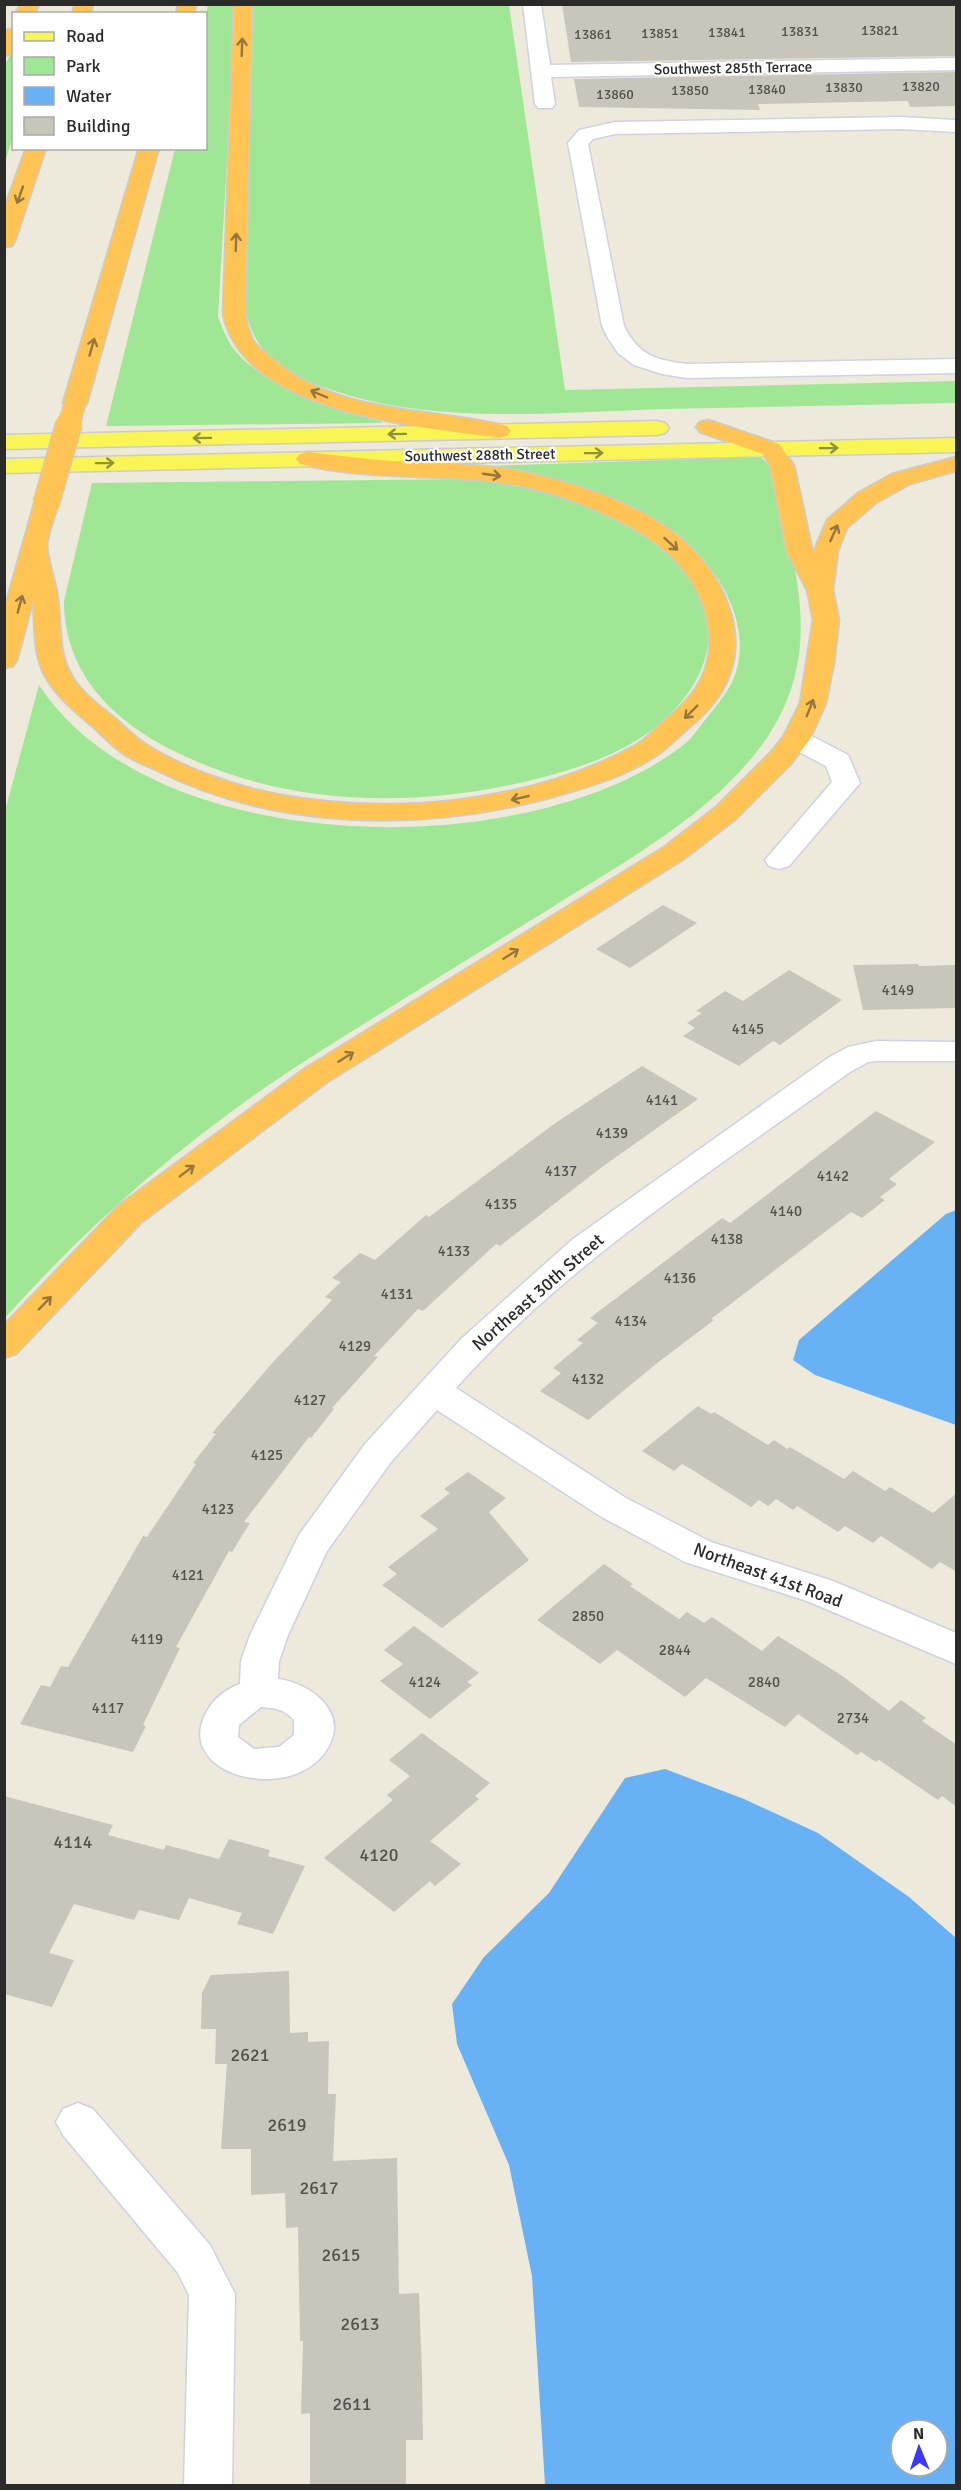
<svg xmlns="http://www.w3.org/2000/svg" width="961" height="2490" viewBox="0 0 961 2490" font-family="Signika,sans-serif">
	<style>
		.green { fill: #9fe795 }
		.water { fill: #68b1f5; fill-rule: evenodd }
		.building { fill: #c8c6bb }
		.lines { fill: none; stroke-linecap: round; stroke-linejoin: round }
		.minor-casing { stroke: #d1d0e4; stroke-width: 3 }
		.major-casing { stroke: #ccc; stroke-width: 3 }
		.highway-casing { stroke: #ccc; stroke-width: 3 }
		.minor { fill: #fff; fill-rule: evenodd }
		.major { fill: #f8f555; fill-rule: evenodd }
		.highway { fill: #ffc454; fill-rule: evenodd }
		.highway-bridge-far1-casing { stroke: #ccc; stroke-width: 23; stroke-linecap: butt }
		.highway-bridge-casing { stroke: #ccc; stroke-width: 28; stroke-linecap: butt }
		.highway-bridge-far1 { stroke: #ffc454; stroke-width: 21 }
		.highway-bridge { stroke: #ffc454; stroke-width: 26 }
		.oneway { stroke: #94773f }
		.oneway2 { stroke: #919040 }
		.labels { text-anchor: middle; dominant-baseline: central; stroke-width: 4.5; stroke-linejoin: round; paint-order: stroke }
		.far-number-label { font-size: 14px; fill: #52514e }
		.far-street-label { font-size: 15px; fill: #2a2a2a; stroke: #fff }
		.number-label { font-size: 15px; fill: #52514e }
		.street-label { font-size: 18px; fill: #2a2a2a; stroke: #fff }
		.near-number-label { font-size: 18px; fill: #52514e }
	</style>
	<rect width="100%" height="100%" fill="#ede9db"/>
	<!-- green -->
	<g class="green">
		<path d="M208,5H236L218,317C223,329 228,344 238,354C274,392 330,407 380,420L382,423L106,426L175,149L206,148V14Z"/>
		<path d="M253,5H509L565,390L956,381V403C860,405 763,407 667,409C557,412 433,426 329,389C313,384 294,377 280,366C257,349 247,325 243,297Z"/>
		<polygon points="13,49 13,136 5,162 5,65"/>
		<path d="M760,457C781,470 785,521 790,544C805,613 809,671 770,733C721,809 629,859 554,906C466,961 378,1014 291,1070C185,1140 89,1224 5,1318V811L39,685C153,860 527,865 682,746C691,740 698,729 705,720C717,705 730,691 736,672C751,624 720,569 682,540C670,531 654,526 640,520C615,508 588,492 561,484C538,476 512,472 488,466Z"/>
		<path d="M482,479C562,491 699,530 708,627C711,664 691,695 665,719C630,751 586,766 540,778C419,809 286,808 172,750C112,720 64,672 64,601L92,483Z"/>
	</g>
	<!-- water -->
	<g class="water">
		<polygon points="956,1210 956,1425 815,1375 793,1360 799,1340 946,1214"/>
		<path d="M665,1769L744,1799L818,1833L909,1897L956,1938V2485H545L532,2276L509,2165L457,2044L452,2004L484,1957L549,1893L625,1778ZM901,2430H937V2466H901Z"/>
	</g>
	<!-- building -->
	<g class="building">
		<polygon points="562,4 957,4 957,56 571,62"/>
		<polygon points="957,72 957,106 910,107 908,101 758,104 760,110 579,107 574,79"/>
		<polygon points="663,905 697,923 630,968 596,949"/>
		<polygon points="918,964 919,966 957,965 957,1008 863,1010 853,965"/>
		<polygon points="789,970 842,1000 780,1045 773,1041 739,1066 683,1036 695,1028 687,1023 702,1013 696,1011 725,991 743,1001"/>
		<polygon points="642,1066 698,1099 602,1167 500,1246 496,1244 423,1311 418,1309 374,1356 378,1357 332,1408 334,1409 311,1438 309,1437 244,1522 250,1523 232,1552 229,1551 176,1647 180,1648 143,1725 146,1726 133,1752 20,1724 41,1685 50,1687 61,1666 68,1667 143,1536 147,1537 196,1464 193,1463 216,1434 212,1433 274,1361 332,1300 325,1297 341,1282 332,1278 360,1253 375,1260 426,1215 429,1217 554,1124"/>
		<polygon points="876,1111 935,1142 889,1179 897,1184 880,1197 885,1200 862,1218 851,1212 711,1319 714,1320 656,1364 588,1420 540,1391 561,1373 553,1368 583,1343 577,1340 598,1323 590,1318 722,1218 730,1223"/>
		<polygon points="698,1406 711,1414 714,1412 768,1445 774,1440 787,1449 790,1447 844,1479 853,1471 885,1491 890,1487 933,1513 957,1493 957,1572 940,1562 932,1569 881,1536 873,1543 845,1526 838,1532 797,1506 793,1510 776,1499 768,1506 759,1500 751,1507 691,1469 682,1464 674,1471 642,1451"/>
		<polygon points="468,1472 506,1498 489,1512 529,1560 442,1628 382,1585 397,1574 388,1567 438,1529 420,1516 450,1493 444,1489"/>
		<polygon points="604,1564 633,1584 630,1586 679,1619 687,1612 704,1623 712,1617 762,1651 778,1636 841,1675 889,1711 901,1700 926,1718 922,1721 957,1745 957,1807 942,1796 938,1800 879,1760 876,1762 861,1752 857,1755 798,1714 785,1727 706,1678 685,1697 617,1650 600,1664 537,1620"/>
		<polygon points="414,1626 479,1673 467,1682 472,1685 430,1719 380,1681 403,1664 384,1650"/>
		<polygon points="422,1733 490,1783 475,1796 479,1799 430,1841 461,1864 435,1886 430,1881 394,1912 324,1858 393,1800 387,1795 410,1776 389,1760"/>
		<polygon points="4,1796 113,1825 108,1835 164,1850 166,1845 219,1859 229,1839 270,1850 268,1856 305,1866 273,1934 237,1924 242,1913 189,1898 179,1920 139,1910 134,1920 74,1904 49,1953 74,1960 52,2007 4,1994"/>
		<polygon points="289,1971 290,2033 308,2032 308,2042 329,2041 328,2094 336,2094 333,2161 397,2158 399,2294 419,2293 422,2376 423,2440 406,2440 406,2486 310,2486 310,2413 301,2414 303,2341 300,2341 298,2227 286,2228 285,2193 251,2195 251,2149 221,2149 227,2064 215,2064 216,2029 201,2029 202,1993 211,1975"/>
	</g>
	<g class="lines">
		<defs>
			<g id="minor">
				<polygon points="523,4 541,4 550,65 956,58 956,70 551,77 555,104 552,108 538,108 535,104"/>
				<path d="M900,117L956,120V132L900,129L615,134L593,139L588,144L624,326C639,356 656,360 687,364L956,359V373L687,378L662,374L634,365L618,353L608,338L602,326L568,143L579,130L615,122Z"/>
				<polygon points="796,731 806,733 848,755 860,783 789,866 779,869 769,866 765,860 832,782 826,766 786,745 782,739 786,733"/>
				<path d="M876,1041L956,1042V1061H876L868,1062L850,1072C714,1170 568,1262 456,1388L626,1498L711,1542L833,1581L956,1633V1664L807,1601L685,1562L600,1516L437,1410L391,1462L327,1551L288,1635L279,1661L278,1679C306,1682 343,1707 332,1739C306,1809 171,1779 206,1713C213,1699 226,1689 240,1684L241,1661L250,1635L299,1535L365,1444L462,1338L573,1239L828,1058L848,1047ZM261,1707C275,1708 284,1709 294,1720V1735L279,1747L254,1749L238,1737L239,1725Z"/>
				<polygon points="78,2103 93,2109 210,2245 235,2294 232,2486 184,2486 189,2295 178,2273 63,2135 56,2122 63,2109"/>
			</g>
			<g id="major">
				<polygon points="657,421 665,423 669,428 665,433 657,435 4,449 4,435"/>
				<polygon points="956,438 956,452 4,473 4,459"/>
			</g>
			<g id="highway">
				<polygon points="20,4 39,4 35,14 16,14"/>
				<polygon points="75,4 93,4 91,14 72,14"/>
				<polygon points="178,4 196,4 194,14 176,14"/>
				<path d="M234,4H252L245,314C247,323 249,332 253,340C258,348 266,353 273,359C337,415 430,407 507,426L511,431L507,436L499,438C417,426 244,414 223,314Z"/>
				<polygon points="14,28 14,50 11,54 4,56 4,34 7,30"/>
				<polygon points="26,148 46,148 15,241 12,246 4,247 4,209"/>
				<polygon points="139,148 159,148 87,403 83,408 75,410 67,408 63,403"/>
				<polygon points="708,420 779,444 794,465 813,553 827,520 858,493 892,474 956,457 956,471 910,484 876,503 847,528 838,551 833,590 839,620 834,663 826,703 810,739 791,764 736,819 684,859 326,1083 142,1222 16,1354 4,1358 4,1325 118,1206 304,1069 664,847 716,807 771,752 783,737 800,703 813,620 807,590 787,552 770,465 763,454 700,432 696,427 700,422"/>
				<path d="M308,452C336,455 364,459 392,461C441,464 490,463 538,475C585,487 634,503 673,532C721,568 755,635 722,691C712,708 698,720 684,732C675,740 667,749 657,755C627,776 588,787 553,797C425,832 277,831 156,770C146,765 134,761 125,755C113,747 103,736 93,727C73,710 53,694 42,670C33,648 35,624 33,601L17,660L13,666L4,668V610L34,504L37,499L46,497L55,499L58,504C55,517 48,532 47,545C47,560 55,578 57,593C62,621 57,651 72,676C82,694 102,707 117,720C126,728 135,737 144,743C180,767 234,786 276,794C391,816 530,803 634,746C646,740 655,728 666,719C701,691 717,661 706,615C695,568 653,536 611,517C575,500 536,487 497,482C432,474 363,480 300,464L296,459L300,454Z"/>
			</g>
		</defs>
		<!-- minor casing -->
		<use href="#minor" class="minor-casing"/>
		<!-- major casing -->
		<use href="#major" class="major-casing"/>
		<!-- highway casing -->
		<use href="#highway" class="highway-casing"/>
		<!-- minor -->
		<use href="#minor" class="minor"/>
		<!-- major -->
		<use href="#major" class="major"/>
		<!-- highway -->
		<use href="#highway" class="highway"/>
		<defs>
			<polyline id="highway-bridge-far1" points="69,425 75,403"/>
			<polyline id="highway-bridge" points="46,504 69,424"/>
		</defs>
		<!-- highway-bridge-far1 casing -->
		<use href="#highway-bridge-far1" class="highway-bridge-far1-casing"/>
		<!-- highway-bridge casing -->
		<use href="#highway-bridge" class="highway-bridge-casing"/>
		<!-- highway-bridge-far1 -->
		<use href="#highway-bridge-far1" class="highway-bridge-far1"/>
		<!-- highway-bridge -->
		<use href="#highway-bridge" class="highway-bridge"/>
	</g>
	<!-- one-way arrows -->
	<defs><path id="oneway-shaft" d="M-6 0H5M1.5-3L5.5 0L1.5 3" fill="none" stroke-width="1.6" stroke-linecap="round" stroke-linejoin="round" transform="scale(1.5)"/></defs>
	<g class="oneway">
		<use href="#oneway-shaft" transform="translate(242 47) rotate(-88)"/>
		<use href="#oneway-shaft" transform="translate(20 195) rotate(109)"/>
		<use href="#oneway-shaft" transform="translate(236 242) rotate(-88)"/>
		<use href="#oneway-shaft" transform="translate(92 347) rotate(-74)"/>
		<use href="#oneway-shaft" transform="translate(319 394) rotate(-157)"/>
		<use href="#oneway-shaft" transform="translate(492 475) rotate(8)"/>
		<use href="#oneway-shaft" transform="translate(834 533) rotate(-66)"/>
		<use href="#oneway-shaft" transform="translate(671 544) rotate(42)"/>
		<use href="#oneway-shaft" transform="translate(20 604) rotate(-75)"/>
		<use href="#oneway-shaft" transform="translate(810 708) rotate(-68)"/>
		<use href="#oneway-shaft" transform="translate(691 712) rotate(135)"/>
		<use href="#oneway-shaft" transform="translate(520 798) rotate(167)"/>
		<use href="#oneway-shaft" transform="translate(511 954) rotate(-32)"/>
		<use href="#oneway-shaft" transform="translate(346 1057) rotate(-32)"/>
		<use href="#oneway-shaft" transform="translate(187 1171) rotate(-37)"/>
		<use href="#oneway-shaft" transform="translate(45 1303) rotate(-46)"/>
	</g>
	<g class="oneway2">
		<use href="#oneway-shaft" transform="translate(397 434) rotate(179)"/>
		<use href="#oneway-shaft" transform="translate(202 438) rotate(179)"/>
		<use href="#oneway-shaft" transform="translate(829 448) rotate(-1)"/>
		<use href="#oneway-shaft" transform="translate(594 453) rotate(-1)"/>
		<use href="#oneway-shaft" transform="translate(105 463) rotate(-1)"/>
	</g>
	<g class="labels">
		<!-- far-number labels -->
		<g class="far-number-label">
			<text x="880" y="30">13821</text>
			<text x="800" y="31">13831</text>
			<text x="727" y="32">13841</text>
			<text x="660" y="33">13851</text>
			<text x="593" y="34">13861</text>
			<text x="921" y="86">13820</text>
			<text x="844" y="87">13830</text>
			<text x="767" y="89">13840</text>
			<text x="690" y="90">13850</text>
			<text x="615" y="94">13860</text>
		</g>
		<!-- far-street labels -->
		<g class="far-street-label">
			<text transform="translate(733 68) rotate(-1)">Southwest 285th Terrace</text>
			<text transform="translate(480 455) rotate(-1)">Southwest 288th Street</text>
		</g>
		<!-- number labels -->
		<g class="number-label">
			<text x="898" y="990">4149</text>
			<text x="748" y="1029">4145</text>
			<text x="662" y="1100">4141</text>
			<text x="612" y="1133">4139</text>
			<text x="561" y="1171">4137</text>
			<text x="833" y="1176">4142</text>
			<text x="501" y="1204">4135</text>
			<text x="786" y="1211">4140</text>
			<text x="727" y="1239">4138</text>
			<text x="454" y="1251">4133</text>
			<text x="680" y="1278">4136</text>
			<text x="397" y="1294">4131</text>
			<text x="631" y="1321">4134</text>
			<text x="355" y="1346">4129</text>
			<text x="588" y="1379">4132</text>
			<text x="310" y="1400">4127</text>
			<text x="267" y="1455">4125</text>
			<text x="218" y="1509">4123</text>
			<text x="188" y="1575">4121</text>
			<text x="588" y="1616">2850</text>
			<text x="147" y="1639">4119</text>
			<text x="675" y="1650">2844</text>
			<text x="425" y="1682">4124</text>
			<text x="764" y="1682">2840</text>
			<text x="108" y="1708">4117</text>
			<text x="853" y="1718">2734</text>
		</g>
		<!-- street labels -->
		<g class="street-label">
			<text transform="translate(538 1292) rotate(-41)">Northeast 30th Street</text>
			<text transform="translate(768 1575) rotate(20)">Northeast 41st Road</text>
		</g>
		<!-- near-number labels -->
		<g class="near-number-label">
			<text x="73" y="1842">4114</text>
			<text x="379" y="1855">4120</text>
			<text x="250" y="2055">2621</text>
			<text x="287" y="2125">2619</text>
			<text x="319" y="2188">2617</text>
			<text x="341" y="2255">2615</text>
			<text x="360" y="2324">2613</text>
			<text x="352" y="2404">2611</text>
		</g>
	</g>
	<!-- border -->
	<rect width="961" height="2490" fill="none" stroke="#2a2a2a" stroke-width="12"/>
	<!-- legend -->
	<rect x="12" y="12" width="195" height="138" fill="#ffffff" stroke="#aaaaaa" stroke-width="1.5"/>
	<rect x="24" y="32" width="30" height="9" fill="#f8f555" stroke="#aaaaaa" stroke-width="1.5"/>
	<text x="66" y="42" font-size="18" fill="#2a2a2a">Road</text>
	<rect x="24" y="57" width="30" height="18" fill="#9fe795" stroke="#aaaaaa" stroke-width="1.5"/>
	<text x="66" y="72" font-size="18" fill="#2a2a2a">Park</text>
	<rect x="24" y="87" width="30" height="18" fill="#68b1f5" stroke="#aaaaaa" stroke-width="1.5"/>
	<text x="66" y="102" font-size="18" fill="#2a2a2a">Water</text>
	<rect x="24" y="117" width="30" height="18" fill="#c8c6bb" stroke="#aaaaaa" stroke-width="1.5"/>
	<text x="66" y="132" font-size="18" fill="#2a2a2a">Building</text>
	<!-- north arrow -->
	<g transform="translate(919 2448) rotate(358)"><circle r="28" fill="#ffffff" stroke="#aaaaaa" stroke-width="1.5"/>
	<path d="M0-4.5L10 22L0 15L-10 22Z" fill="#3d36ff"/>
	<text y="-9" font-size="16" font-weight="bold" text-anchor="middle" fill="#2a2a2a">N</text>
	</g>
</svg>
